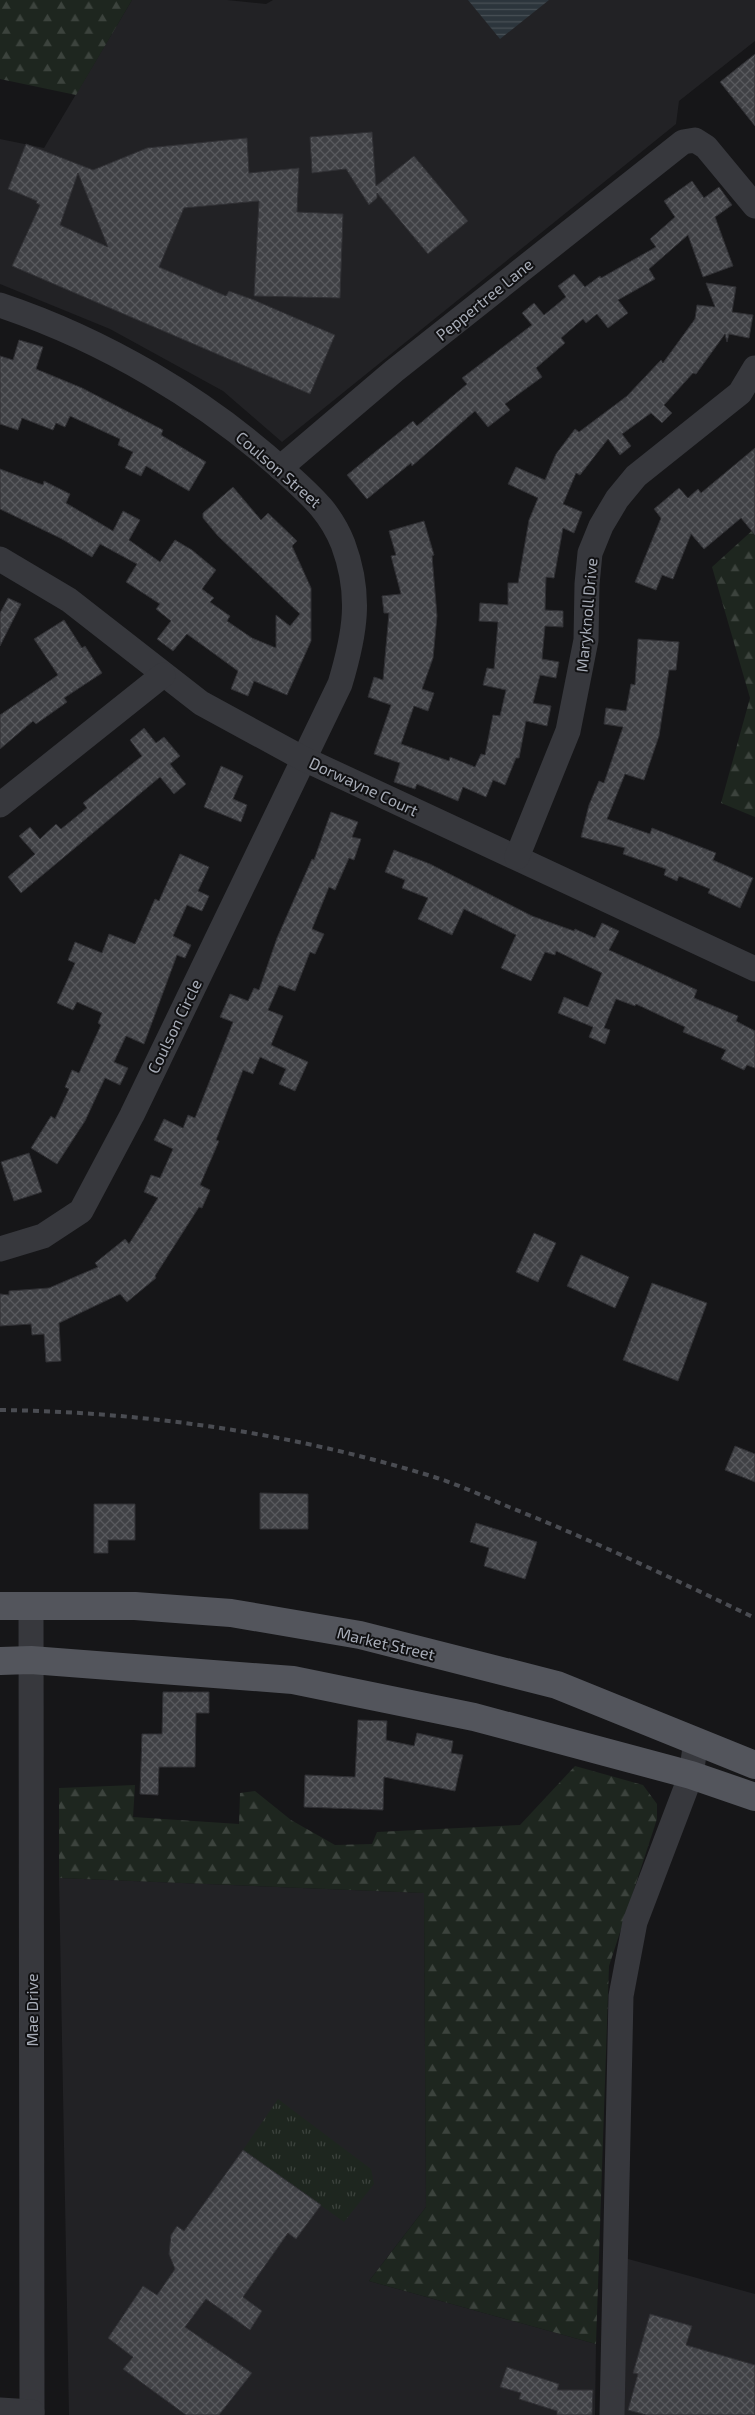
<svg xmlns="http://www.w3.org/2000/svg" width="755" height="2415" viewBox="0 0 755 2415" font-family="'Exo 2',sans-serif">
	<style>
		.built { fill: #222225 }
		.forest { fill: url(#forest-firs) }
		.park { fill: url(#park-tufts) }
		.water { fill: url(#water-rules) }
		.building { fill: url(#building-cross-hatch); stroke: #303034; fill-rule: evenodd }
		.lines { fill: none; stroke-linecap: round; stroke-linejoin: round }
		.minor { stroke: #37383d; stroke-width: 25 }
		.major { stroke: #53555c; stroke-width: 28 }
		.rail { stroke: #4a4c52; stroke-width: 4; stroke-dasharray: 6 5; stroke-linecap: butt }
		.labels { text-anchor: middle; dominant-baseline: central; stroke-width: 4; stroke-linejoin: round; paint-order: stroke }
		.street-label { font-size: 16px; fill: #a8adb8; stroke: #111113 }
	</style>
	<defs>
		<pattern id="forest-firs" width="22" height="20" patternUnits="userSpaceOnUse" patternTransform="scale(1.25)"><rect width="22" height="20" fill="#1e261f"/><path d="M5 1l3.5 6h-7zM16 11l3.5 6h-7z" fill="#3c433d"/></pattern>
		<pattern id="park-tufts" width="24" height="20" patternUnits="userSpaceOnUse" patternTransform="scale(1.25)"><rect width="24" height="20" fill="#1e261f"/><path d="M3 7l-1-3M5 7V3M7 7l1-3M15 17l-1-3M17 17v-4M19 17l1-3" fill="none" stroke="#3c433d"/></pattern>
		<pattern id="water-rules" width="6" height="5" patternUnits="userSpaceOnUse" patternTransform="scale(1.25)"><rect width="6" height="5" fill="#2c353c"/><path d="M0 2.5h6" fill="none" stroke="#485056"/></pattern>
		<pattern id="building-cross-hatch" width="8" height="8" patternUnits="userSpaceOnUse" patternTransform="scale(1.25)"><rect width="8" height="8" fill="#404145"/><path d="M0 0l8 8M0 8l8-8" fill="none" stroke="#595a5e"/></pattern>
	</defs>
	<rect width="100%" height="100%" fill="#161618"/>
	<!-- built -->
	<g class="built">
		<polygon points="132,0 227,0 266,4 273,0 755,0 755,41 679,101 676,124 282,442 223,391 110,329 0,284 0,139 44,148"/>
		<polygon points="59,1878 424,1893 426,2207 369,2281 596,2344 595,2415 69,2415"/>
		<polygon points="621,2257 755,2294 755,2415 619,2415"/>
	</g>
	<!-- forest -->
	<g class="forest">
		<polygon points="0,0 132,0 76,95 0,79"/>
		<polygon points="755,528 755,817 721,803 750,698 712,567"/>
		<polygon points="575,1766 643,1785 657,1804 657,1819 609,1966 596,2344 369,2281 426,2207 424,1893 59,1878 59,1788 135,1785 133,1817 239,1824 240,1793 255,1791 291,1820 335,1845 372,1844 377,1832 520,1825"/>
	</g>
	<!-- park -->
	<polygon class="park" points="278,2099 371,2169 374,2184 344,2222 243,2150"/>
	<!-- water -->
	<polygon class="water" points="468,0 549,0 500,39"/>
	<!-- building -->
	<g class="building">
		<polygon points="755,54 755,126 720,82"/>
		<polygon points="372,132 376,186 414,156 468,221 428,254 377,193 377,198 369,205 346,169 312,173 310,137"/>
		<path d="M247,138L249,173L299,168L297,212L343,214L340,298L254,296L259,201L184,208L159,267L226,296L229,291L254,300L335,335L310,394L12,266L40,205L36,203L37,201L8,189L26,144L93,170L147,148ZM78,173L108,247L60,225Z"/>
		<polygon points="692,181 704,198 719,187 732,205 715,217 733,266 703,277 688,235 649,269 655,279 618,300 628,313 608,328 597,314 586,323 583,319 561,338 565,343 536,368 542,377 505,404 510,410 488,427 475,411 412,466 411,463 367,499 347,475 413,421 417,426 467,384 462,378 532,325 522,313 534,303 544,315 566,297 558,286 574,274 585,287 600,276 601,278 656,247 650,239 675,217 664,201"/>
		<polygon points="706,283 736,287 732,312 753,315 749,338 729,334 727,342 725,334 696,374 693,373 664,405 672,413 662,423 651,413 622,434 631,446 620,455 608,439 580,475 576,473 563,504 582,512 574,533 563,528 554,578 546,577 545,610 563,611 563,627 545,626 542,659 559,662 556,678 540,675 533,703 551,706 547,726 526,721 519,758 516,758 505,785 493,780 486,797 463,787 458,801 417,784 415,789 394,782 400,763 374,754 391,705 368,697 374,677 383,680 389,613 384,613 382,596 401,594 391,556 396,555 389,531 424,521 434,555 432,556 437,616 433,658 422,689 434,693 428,711 414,706 401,744 449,761 450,757 475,767 481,754 485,755 493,715 500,716 506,690 483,685 487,668 494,669 498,622 479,621 480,603 508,605 508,583 518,583 529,520 538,498 508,484 516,467 545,480 556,454 575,429 579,432 627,396 661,360 663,363 695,319 697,305 715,307"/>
		<polygon points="19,340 43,347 36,369 82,388 163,430 161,435 206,462 189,491 146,466 141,476 125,468 133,452 118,445 120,439 70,416 65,427 56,423 53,430 22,418 18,430 0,424 0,356 13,360"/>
		<polygon points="755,448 755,535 741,518 704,549 691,534 673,579 662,575 656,590 635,582 661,518 654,509 679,488 688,498 698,489 701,493"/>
		<polygon points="0,469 43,485 44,481 70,494 66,503 113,531 123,511 140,520 129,540 160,562 175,540 192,550 216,570 202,589 214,598 210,602 230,616 227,621 252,638 276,648 276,615 290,626 300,614 218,536 203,518 203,513 233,487 261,520 268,513 297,541 292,546 311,588 311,641 287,695 254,681 248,696 231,689 238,671 187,634 173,651 157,639 171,621 156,609 160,604 126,582 137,564 100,544 92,557 62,539 0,509"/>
		<polygon points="8,598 21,604 0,646 0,613"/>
		<polygon points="64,620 82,648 85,646 102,673 64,698 67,702 36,724 33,721 0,749 0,715 58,675 34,639"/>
		<polygon points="638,639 679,642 676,670 669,670 659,736 644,780 625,774 607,819 650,834 652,828 716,853 713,860 753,878 740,908 708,893 710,889 679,876 677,881 664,875 666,869 623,854 625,848 581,837 589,805 599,781 604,783 623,727 604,724 606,708 626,711 631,684 635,685"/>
		<polygon points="144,728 156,743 164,737 180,756 170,764 186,784 174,794 160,777 21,893 8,877 35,854 19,836 30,827 40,839 56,824 61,829 87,808 83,803 142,756 130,740"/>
		<polygon points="221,766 243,776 233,799 247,805 241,822 204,807"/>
		<polygon points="331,812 358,822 352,837 361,839 354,860 349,858 335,890 329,887 312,929 324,934 315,954 310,952 295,991 279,985 268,1010 283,1016 271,1045 308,1062 295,1091 279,1084 286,1069 260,1057 253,1074 243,1070 216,1140 219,1141 200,1185 210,1190 202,1208 199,1207 155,1276 156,1278 127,1302 120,1294 59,1323 61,1361 46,1362 44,1334 32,1335 31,1324 0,1326 0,1294 9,1295 9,1291 49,1288 98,1267 95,1263 125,1239 129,1244 158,1198 144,1192 151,1175 160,1178 173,1149 154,1140 164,1119 183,1128 188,1115 195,1118 233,1022 220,1017 230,994 248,1001 254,988 259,990 277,938 312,859 314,860"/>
		<polygon points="394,850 430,864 532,916 574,931 575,929 595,938 602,923 619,931 609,950 697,990 694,998 738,1016 736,1021 755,1031 755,1068 747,1065 744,1070 721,1059 726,1050 683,1032 685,1027 636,1004 635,1006 616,999 604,1028 610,1030 605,1044 589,1037 593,1027 558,1013 564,997 588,1007 602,973 556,951 555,955 545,952 531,981 501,968 516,935 464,909 452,935 418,919 428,898 402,888 405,880 385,872"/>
		<polygon points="180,854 209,867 198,891 209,896 202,911 187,905 173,936 191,945 185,958 177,955 144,1044 126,1036 114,1062 128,1068 120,1085 105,1078 85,1121 57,1164 31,1148 51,1116 55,1119 69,1089 65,1087 72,1070 79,1073 101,1025 98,1023 102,1013 77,1002 73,1010 57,1003 75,963 68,960 75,942 102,953 109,934 135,944 155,899 159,901"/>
		<polygon points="29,1153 42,1192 14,1201 1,1162"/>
		<polygon points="534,1233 556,1243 538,1282 516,1272"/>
		<polygon points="581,1255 629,1277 615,1308 567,1286"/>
		<polygon points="652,1283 707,1303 678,1381 623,1360"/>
		<polygon points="735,1446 755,1454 755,1482 725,1470"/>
		<polygon points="260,1493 308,1494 308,1529 260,1529"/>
		<polygon points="94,1504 135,1504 135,1540 108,1540 108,1553 94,1553"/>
		<polygon points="476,1523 537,1542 525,1579 484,1566 489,1548 470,1542"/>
		<polygon points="163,1692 209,1692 209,1713 196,1713 195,1767 159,1767 158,1795 140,1794 142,1734 162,1734"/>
		<polygon points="358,1720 387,1721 386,1740 414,1746 417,1733 453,1741 451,1753 463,1755 455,1791 384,1777 383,1810 304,1807 305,1775 355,1777"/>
		<polygon points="243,2150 321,2205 296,2239 288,2233 243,2297 262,2311 250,2330 206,2299 185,2327 252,2373 219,2415 186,2415 123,2369 133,2357 108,2338 143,2286 157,2295 175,2269 169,2254 171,2235 177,2226 184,2231"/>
		<polygon points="650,2314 692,2326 686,2345 755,2365 755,2415 646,2415 628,2410 638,2374 633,2373"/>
		<polygon points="507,2367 559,2384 557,2390 593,2390 592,2415 557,2415 557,2411 519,2399 521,2393 500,2387"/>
	</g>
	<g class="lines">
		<!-- minor -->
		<g class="minor">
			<path d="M0,305C104,340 203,398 285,472C310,495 330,511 343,544C362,595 355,634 340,684L132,1115L81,1211L43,1236L0,1249"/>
			<polyline points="280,468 394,371 683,142 695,140 706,147 755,206"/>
			<polyline points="0,559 69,600 201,703 302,758 755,969"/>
			<polyline points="0,805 163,675"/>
			<polyline points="517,857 568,731 586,640 587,584 590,553 601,526 617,499 636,476 740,393 755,368"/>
			<polyline points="31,1605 32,2415"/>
			<polyline points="0,2410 32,2412"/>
			<polyline points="612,2415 621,1996 635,1922 691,1775 696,1741"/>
		</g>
		<!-- major -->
		<g class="major">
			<polyline points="0,1606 135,1606 231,1613 360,1635 557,1685 755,1765"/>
			<polyline points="0,1661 31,1660 293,1680 474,1717 691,1775 755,1797"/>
		</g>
		<!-- rail -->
		<path class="rail" d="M0,1410C146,1412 291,1433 431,1476C457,1484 483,1496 509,1507C592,1540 674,1579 755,1618"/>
	</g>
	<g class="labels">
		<!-- street labels -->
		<g class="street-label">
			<text transform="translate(484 299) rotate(-39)">Peppertree Lane</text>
			<text transform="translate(279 469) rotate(41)">Coulson Street</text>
			<text transform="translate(586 615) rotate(-85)">Maryknoll Drive</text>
			<text transform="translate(364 786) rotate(25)">Dorwayne Court</text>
			<text transform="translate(174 1026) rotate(-64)">Coulson Circle</text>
			<text transform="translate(386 1643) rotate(13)">Market Street</text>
			<text transform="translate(31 2010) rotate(-90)">Mae Drive</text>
		</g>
	</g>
</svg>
